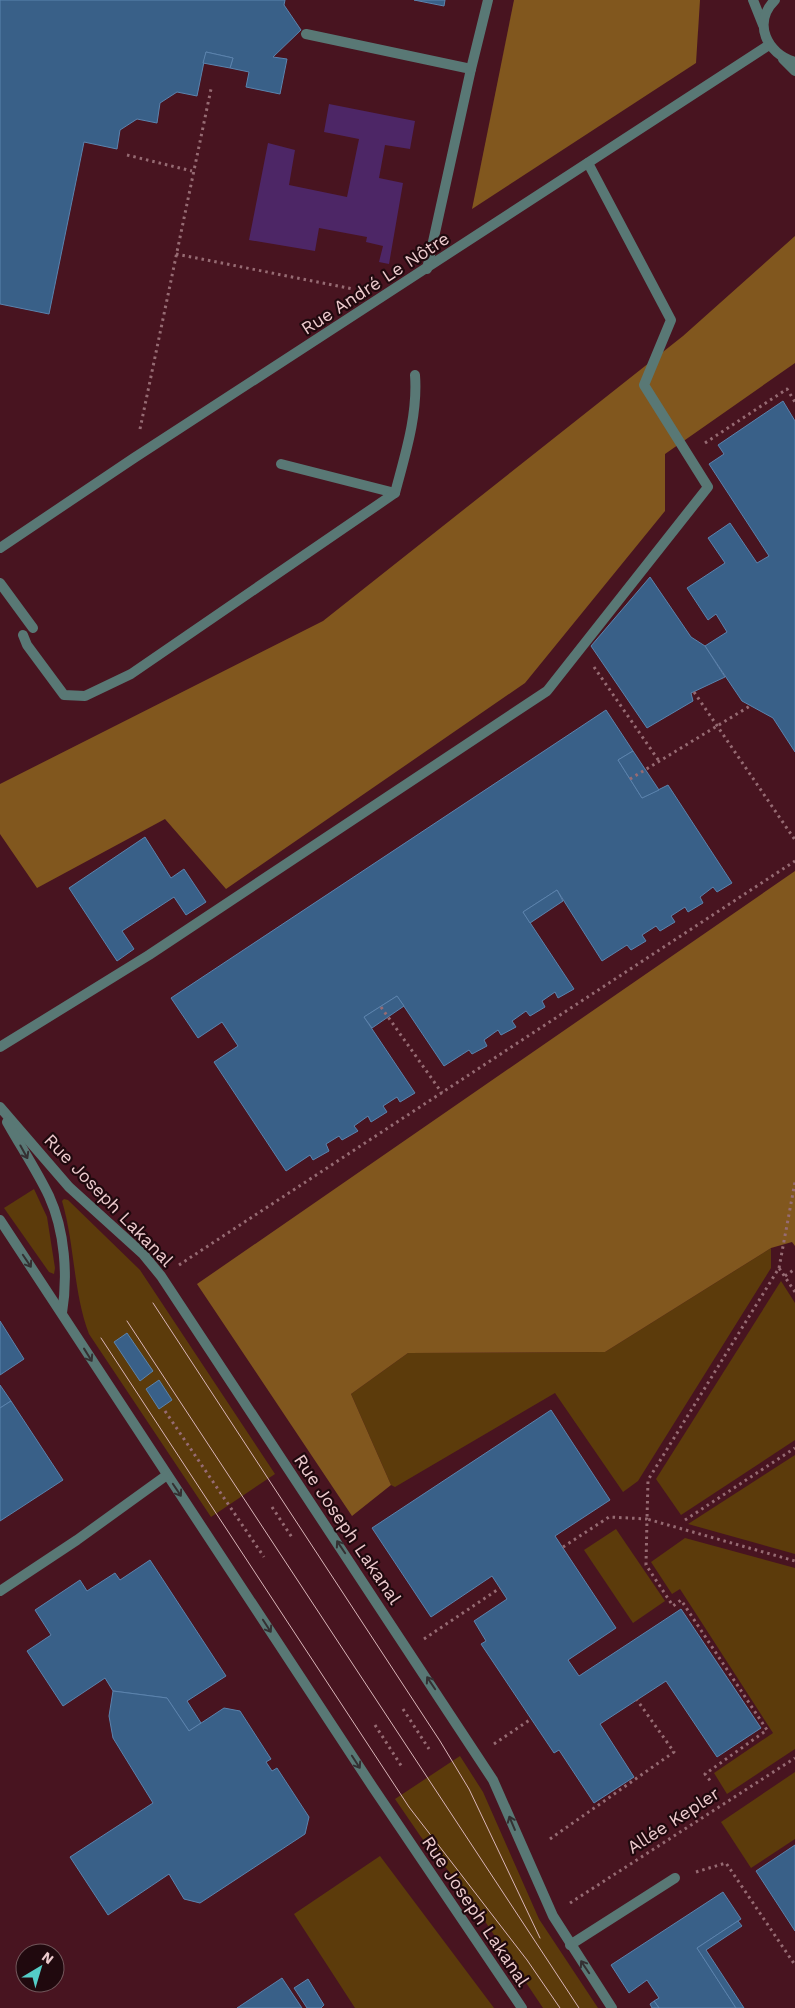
<svg xmlns="http://www.w3.org/2000/svg" width="795" height="2008" viewBox="0 0 795 2008" font-family="'Work Sans',sans-serif">
	<style>
		.green { fill: #5c3b0b }
		.forest { fill: #81571e }
		.water { fill: #4d2666 }
		.building { fill: #396088; stroke: #5b83ad }
		.lines { fill: none; stroke-linecap: round; stroke-linejoin: round }
		.path { stroke: #966b73; stroke-width: 3; stroke-dasharray: 2.5 4; stroke-linecap: butt }
		.service { stroke: #597875; stroke-width: 10 }
		.minor { stroke: #597875; stroke-width: 10 }
		.tram { stroke: #d9b5b9; stroke-width: 1 }
		.oneway { stroke: #343032 }
		.labels { text-anchor: middle; dominant-baseline: central; stroke-width: 4.5; stroke-linejoin: round; paint-order: stroke }
		.street-label { font-size: 18px; fill: #edcbce; stroke: #20090e }
	</style>
	<rect width="100%" height="100%" fill="#481420"/>
	<!-- green -->
	<g class="green">
		<polygon points="34,1189 47,1217 55,1268 54,1274 49,1272 4,1208"/>
		<path d="M64,1199L68,1200L140,1270L275,1474L211,1517L89,1334C73,1292 75,1245 62,1201Z"/>
		<polygon points="771,1248 771,1268 638,1481 623,1492 555,1393 395,1487 391,1485 351,1394 408,1353 605,1352"/>
		<polygon points="781,1281 795,1303 795,1440 681,1515 656,1479"/>
		<polygon points="795,1455 795,1554 688,1524"/>
		<polygon points="616,1529 665,1601 633,1623 584,1550"/>
		<polygon points="685,1538 795,1568 795,1749 727,1794 714,1773 773,1733 680,1589 672,1594 651,1562"/>
		<polygon points="460,1756 483,1792 539,1919 598,2008 543,2008 464,1890 421,1837 395,1799"/>
		<polygon points="795,1772 795,1839 751,1868 721,1822"/>
		<polygon points="380,1856 494,2008 355,2008 294,1914"/>
	</g>
	<!-- forest -->
	<g class="forest">
		<polygon points="514,0 700,0 696,63 472,209"/>
		<polygon points="795,236 795,363 665,454 665,511 525,683 226,889 165,819 37,888 0,834 0,784 323,621 683,336"/>
		<polygon points="795,871 795,1246 792,1242 771,1248 605,1352 408,1353 351,1394 391,1485 352,1516 197,1284"/>
	</g>
	<!-- water -->
	<polygon class="water" points="329,104 415,121 410,149 385,145 379,178 403,183 389,264 379,262 383,246 366,242 367,237 319,228 315,251 249,240 268,143 295,150 289,185 347,197 359,139 324,132"/>
	<!-- building -->
	<g class="building">
		<polygon points="0,0 285,0 284,5 301,30 273,57 287,59 280,94 246,87 249,72 230,68 233,58 206,52 197,96 177,92 160,103 157,123 137,119 120,130 117,149 84,142 49,314 0,304"/>
		<polygon points="414,0 445,0 444,6"/>
		<polygon points="206,52 233,58 230,68 203,63"/>
		<polygon points="783,401 795,421 795,752 773,718 742,701 705,646 727,632 716,614 708,620 687,588 725,563 708,538 730,523 757,563 769,556 709,464 724,454 718,445"/>
		<polygon points="650,577 691,637 705,646 725,677 691,693 693,701 647,728 591,646"/>
		<polygon points="606,710 633,751 618,760 642,798 668,785 732,883 717,892 713,887 700,897 703,903 688,912 685,907 671,916 675,922 660,931 656,926 642,935 646,941 631,950 627,945 602,961 557,890 523,912 574,989 558,998 555,992 542,1001 545,1007 530,1016 526,1011 512,1021 516,1027 501,1035 498,1030 484,1040 487,1046 472,1054 469,1050 444,1066 397,996 364,1017 415,1093 400,1102 397,1097 383,1106 387,1112 371,1122 368,1116 354,1126 358,1131 342,1140 339,1136 326,1144 329,1151 313,1160 310,1155 286,1171 214,1062 238,1046 222,1022 198,1038 171,998"/>
		<polygon points="633,751 659,790 642,798 618,760"/>
		<polygon points="145,837 171,878 184,869 206,902 186,915 174,897 122,931 134,949 117,961 69,888"/>
		<polygon points="557,890 563,901 530,923 523,912"/>
		<polygon points="397,996 404,1006 372,1028 364,1017"/>
		<polygon points="0,1321 24,1359 0,1375"/>
		<polygon points="127,1333 153,1371 140,1381 114,1342"/>
		<polygon points="159,1380 172,1400 159,1409 146,1389"/>
		<polygon points="0,1385 11,1401 0,1408"/>
		<polygon points="11,1401 63,1480 0,1521 0,1408"/>
		<polygon points="551,1410 610,1500 555,1536 616,1628 568,1660 579,1676 681,1609 761,1728 717,1757 666,1681 600,1724 634,1777 594,1803 559,1750 554,1753 481,1644 486,1641 474,1621 507,1599 492,1576 431,1617 372,1528"/>
		<polygon points="150,1560 226,1676 187,1701 201,1723 189,1731 167,1698 113,1691 105,1678 63,1706 27,1651 51,1635 35,1610 80,1580 87,1591 115,1573 120,1580"/>
		<polygon points="113,1691 167,1698 189,1731 224,1708 240,1711 271,1759 266,1762 272,1771 277,1768 309,1817 305,1834 200,1903 184,1899 169,1874 108,1915 70,1857 153,1803 113,1738 109,1716"/>
		<polygon points="795,1845 795,1931 756,1871"/>
		<polygon points="723,1892 741,1919 697,1948 736,2008 659,2008 654,2001 659,1998 647,1980 629,1993 611,1965"/>
		<polygon points="738,1921 742,1926 706,1950 744,2008 736,2008 697,1948"/>
		<polygon points="282,1978 302,2008 237,2008"/>
		<polygon points="308,1979 324,2005 321,2008 307,2008 294,1988"/>
		<polygon points="654,2001 659,2008 652,2008 650,2004"/>
	</g>
	<g class="lines">
		<!-- path -->
		<g class="path">
			<polyline points="127,155 192,171"/>
			<polyline points="176,254 353,289"/>
			<polyline points="140,429 211,89"/>
			<polyline points="705,443 787,389 795,402"/>
			<polyline points="594,667 659,761"/>
			<polyline points="694,692 795,840"/>
			<polyline points="630,779 750,706"/>
			<polyline points="381,1007 442,1093"/>
			<polyline points="179,1265 795,861"/>
			<polyline points="779,1268 795,1182"/>
			<polyline points="785,1276 795,1269"/>
			<polyline points="795,1292 779,1268 648,1480 647,1519 795,1561"/>
			<polyline points="165,1411 264,1557"/>
			<polyline points="272,1507 293,1539"/>
			<polyline points="685,1520 795,1448"/>
			<polyline points="563,1547 609,1517 647,1519 646,1565 673,1606 681,1600 767,1730 705,1774 712,1783"/>
			<polyline points="424,1639 500,1588"/>
			<polyline points="403,1709 429,1749"/>
			<polyline points="375,1725 402,1767"/>
			<polyline points="494,1744 531,1719"/>
			<polyline points="550,1839 674,1752 637,1700"/>
			<polyline points="696,1872 726,1863 795,1965"/>
			<polyline points="570,1903 795,1758"/>
		</g>
		<!-- service -->
		<g class="service">
			<polyline points="306,34 471,69 427,269"/>
			<polyline points="471,69 488,0"/>
			<polyline points="281,464 395,493"/>
			<polyline points="0,583 33,628"/>
			<path d="M23,635L27,645L64,695L85,696L131,674L395,493C405,455 418,415 415,375"/>
			<polyline points="0,1047 149,955 547,691 708,487 644,385 671,320 588,163"/>
			<polyline points="570,1945 675,1878"/>
		</g>
		<!-- minor -->
		<g class="minor">
			<polyline points="753,0 763,25"/>
			<path d="M775,0C752,23 767,54 795,62"/>
			<polyline points="783,59 795,71"/>
			<polyline points="0,548 134,458 769,45"/>
			<polyline points="0,1107 69,1187 143,1254 161,1276 493,1780 553,1916 612,2008"/>
			<path d="M7,1122C21,1147 37,1171 49,1196C65,1231 68,1276 62,1313"/>
			<polyline points="0,1220 372,1786 522,2008"/>
			<polyline points="0,1591 77,1540 167,1475"/>
		</g>
		<!-- tram -->
		<g class="tram">
			<polyline points="153,1303 440,1741 469,1789 540,1938"/>
			<polyline points="127,1321 579,2008"/>
			<polyline points="101,1338 409,1807 527,1960 560,2008"/>
		</g>
	</g>
	<!-- one-way arrows -->
	<defs><path id="oneway-shaft" d="M-6 0H5M1.5-3L5.5 0L1.5 3" fill="none" stroke-width="1.6" stroke-linecap="round" stroke-linejoin="round" transform="scale(1.25)"/></defs>
	<g class="oneway">
		<use href="#oneway-shaft" transform="translate(24 1152) rotate(61)"/>
		<use href="#oneway-shaft" transform="translate(27 1261) rotate(56)"/>
		<use href="#oneway-shaft" transform="translate(88 1355) rotate(58)"/>
		<use href="#oneway-shaft" transform="translate(177 1490) rotate(56)"/>
		<use href="#oneway-shaft" transform="translate(341 1547) rotate(-124)"/>
		<use href="#oneway-shaft" transform="translate(267 1626) rotate(57)"/>
		<use href="#oneway-shaft" transform="translate(431 1683) rotate(-124)"/>
		<use href="#oneway-shaft" transform="translate(356 1762) rotate(57)"/>
		<use href="#oneway-shaft" transform="translate(512 1823) rotate(-113)"/>
		<use href="#oneway-shaft" transform="translate(585 1967) rotate(-124)"/>
	</g>
	<g class="labels">
		<!-- street labels -->
		<g class="street-label">
			<text transform="translate(375 283) rotate(-33)">Rue André Le Nôtre</text>
			<text transform="translate(109 1200) rotate(46)">Rue Joseph Lakanal</text>
			<text transform="translate(348 1529) rotate(56)">Rue Joseph Lakanal</text>
			<text transform="translate(673 1820) rotate(-33)">Allée Kepler</text>
			<text transform="translate(476 1911) rotate(56)">Rue Joseph Lakanal</text>
		</g>
	</g>
	<!-- north arrow -->
	<g transform="translate(40 1968) rotate(38)"><circle r="24" fill="#20090e" stroke="#72575b"/>
	<path d="M0-4L9 19L0 12L-9 19Z" fill="#54cdc7"/>
	<text y="-8" font-size="14" font-weight="bold" text-anchor="middle" fill="#edcbce">N</text>
	</g>
</svg>
